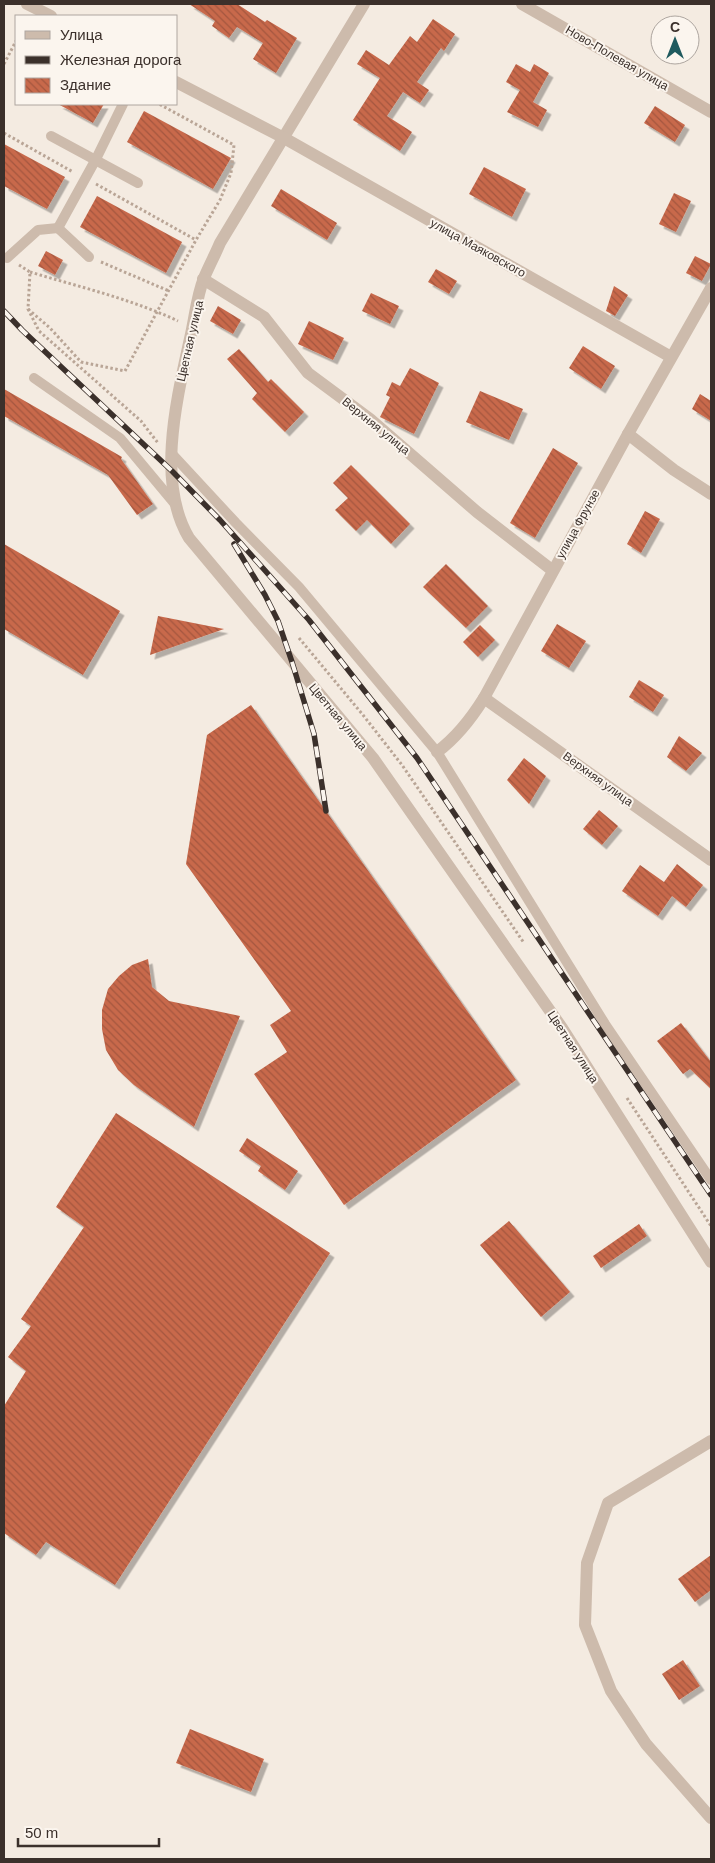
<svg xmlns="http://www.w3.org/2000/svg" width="715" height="1863" viewBox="0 0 715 1863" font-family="Arial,sans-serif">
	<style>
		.building { fill: url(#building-back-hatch); filter: url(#shadow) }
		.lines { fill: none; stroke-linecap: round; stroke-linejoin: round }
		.path { stroke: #b9a596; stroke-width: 3; stroke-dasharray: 2.5 2.5; stroke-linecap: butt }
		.lane { stroke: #cdbbac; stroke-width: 10 }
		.street { stroke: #cdbbac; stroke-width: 12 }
		.rail-casing { stroke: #3b302b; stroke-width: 5.5 }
		.rail { stroke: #fbf5ee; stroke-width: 4; stroke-dasharray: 11; stroke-linecap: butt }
		.labels { text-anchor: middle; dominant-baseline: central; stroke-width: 4; stroke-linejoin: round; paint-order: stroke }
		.street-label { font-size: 12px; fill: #3b302b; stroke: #fbf5ee }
	</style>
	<defs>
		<pattern id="building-back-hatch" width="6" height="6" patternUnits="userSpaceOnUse" patternTransform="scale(1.25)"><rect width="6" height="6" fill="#c8694b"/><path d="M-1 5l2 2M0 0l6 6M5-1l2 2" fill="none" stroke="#a4573f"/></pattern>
		<filter id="shadow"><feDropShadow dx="4.5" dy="4.5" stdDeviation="0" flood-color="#0004"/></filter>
	</defs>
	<rect width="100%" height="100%" fill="#f4ebe1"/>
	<!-- building -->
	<g class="building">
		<polygon points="189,4 237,4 265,22 267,20 297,38 276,73 253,59 263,43 237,27 229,38 212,26 215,21"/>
		<polygon points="433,19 455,34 444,51 441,48 417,82 429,90 420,103 403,92 387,116 412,132 400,151 353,120 380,78 357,64 366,50 389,65 410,36 417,42"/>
		<polygon points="516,64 530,72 534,64 549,73 533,102 547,110 538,127 507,112 520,90 506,82"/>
		<polygon points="58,104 104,104 93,123"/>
		<polygon points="655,106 685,125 675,142 644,123"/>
		<polygon points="144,111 231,158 213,189 127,142"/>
		<polygon points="4,144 65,177 47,209 4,186"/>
		<polygon points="484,167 526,189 512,217 469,194"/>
		<polygon points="281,189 337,223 327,240 271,206"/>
		<polygon points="674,193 691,201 676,232 659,224"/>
		<polygon points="97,196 182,242 166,273 80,227"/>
		<polygon points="46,251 63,260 55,275 38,266"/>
		<polygon points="695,256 711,264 702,281 686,273"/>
		<polygon points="436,269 457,281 449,294 428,282"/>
		<polygon points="614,286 628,295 615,316 606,311"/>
		<polygon points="371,293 399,306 390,324 362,311"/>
		<polygon points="218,306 241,320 233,334 210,321"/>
		<polygon points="309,321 344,338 333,360 298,344"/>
		<polygon points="583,346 615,366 601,389 569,368"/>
		<polygon points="239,349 268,382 271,379 304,412 285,432 252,399 257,393 227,359"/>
		<polygon points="410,368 439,383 414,434 380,417 390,397 386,395 392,382 400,386"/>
		<polygon points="4,389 122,457 121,459 153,504 137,515 108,475 4,416"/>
		<polygon points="480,391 523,409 509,440 466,422"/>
		<polygon points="700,394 711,401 711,421 692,409"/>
		<polygon points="553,448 578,463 535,538 510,523"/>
		<polygon points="351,465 410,524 391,544 367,520 356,531 335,510 348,498 333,483"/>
		<polygon points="645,511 660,519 641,553 627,544"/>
		<polygon points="4,544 120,611 83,675 4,629"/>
		<polygon points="446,564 488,606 466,628 423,587"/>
		<polygon points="158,616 224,629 150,655"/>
		<polygon points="557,624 586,641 569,668 541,651"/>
		<polygon points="480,625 495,640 478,657 463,642"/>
		<polygon points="639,680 664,695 653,712 629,697"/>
		<polygon points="251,705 516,1080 344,1205 254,1074 287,1052 270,1025 291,1011 186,864 207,735"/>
		<polygon points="679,736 702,753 686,771 667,757"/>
		<polygon points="524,758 546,776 529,804 507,780"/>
		<polygon points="599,810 618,826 602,845 583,829"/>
		<polygon points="677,864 703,885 686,907 672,896 658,916 622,891 640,865 664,882"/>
		<polygon points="148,959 152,987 169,1001 240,1016 194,1127 134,1085 118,1070 106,1050 102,1029 102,1010 108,989 119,976 132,965"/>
		<polygon points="681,1023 711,1062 711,1089 690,1069 683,1074 657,1041"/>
		<polygon points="116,1113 330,1253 115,1585 46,1542 36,1555 4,1533 4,1406 26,1371 8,1357 31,1326 21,1319 84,1227 56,1207"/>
		<polygon points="247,1138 298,1171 285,1190 258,1171 261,1166 239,1151"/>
		<polygon points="509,1221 570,1292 541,1317 480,1245"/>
		<polygon points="639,1224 647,1236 601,1268 593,1256"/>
		<polygon points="711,1555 711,1590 695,1602 678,1579"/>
		<polygon points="683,1660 700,1686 679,1700 662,1674"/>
		<polygon points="190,1729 264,1759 251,1792 176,1763"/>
	</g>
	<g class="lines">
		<!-- path -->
		<g class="path">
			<polyline points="4,64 16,41"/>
			<polyline points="4,133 73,172"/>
			<polyline points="96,184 196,240"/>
			<polyline points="101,262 169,291"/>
			<polyline points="19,265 30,272 28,309 39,331 141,421 158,443"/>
			<path d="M30,272C80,287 131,299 178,321"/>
			<polyline points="28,309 50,328 81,362 125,371 196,240 220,200 231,173 234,145 159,104"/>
			<polyline points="299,638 363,715 402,765 524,943"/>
			<polyline points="627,1098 711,1226"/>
		</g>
		<!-- lane -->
		<g class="lane">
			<polyline points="51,136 138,183"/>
			<polyline points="89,257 58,228 96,159 123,104"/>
			<polyline points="7,258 38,230 58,228"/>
			<polyline points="34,378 120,438 175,504"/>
			<polyline points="172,454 236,523 299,587 437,752 605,1024 711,1180"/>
		</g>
		<!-- street -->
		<g class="street">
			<polyline points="27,4 51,16"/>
			<path d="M364,4L220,243C215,255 209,266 204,278C197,295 195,316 191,334C178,394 155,481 189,538L373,758L562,1028L711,1262"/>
			<polyline points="522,4 711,112"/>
			<polyline points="176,82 284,138 671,357"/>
			<polyline points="203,279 264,317 308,373 370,419 477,512 552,570"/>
			<polyline points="628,434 674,470 711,494"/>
			<polyline points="484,698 711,860"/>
			<path d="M437,752C457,737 471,719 484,698L628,434L711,288"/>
			<polyline points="711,1441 608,1503 587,1563 585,1625 611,1691 646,1744 711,1818"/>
		</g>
		<defs>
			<g id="rail">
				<polyline points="4,311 22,330 172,471 220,520 309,620 417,758 711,1195"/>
				<polyline points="234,544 265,595 278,621 292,662 314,734 326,811"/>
			</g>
		</defs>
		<!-- rail casing -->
		<use href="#rail" class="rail-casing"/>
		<!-- rail -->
		<use href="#rail" class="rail"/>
	</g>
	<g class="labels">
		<!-- street labels -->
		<g class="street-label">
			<text transform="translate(617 58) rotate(30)">Ново-Полевая улица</text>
			<text transform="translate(478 248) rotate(29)">улица Маяковского</text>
			<text transform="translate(190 341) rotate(-77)">Цветная улица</text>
			<text transform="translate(376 426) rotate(39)">Верхняя улица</text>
			<text transform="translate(578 524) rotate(-61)">улица Фрунзе</text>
			<text transform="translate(338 717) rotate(50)">Цветная улица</text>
			<text transform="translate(598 779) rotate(36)">Верхняя улица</text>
			<text transform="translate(573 1047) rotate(57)">Цветная улица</text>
		</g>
	</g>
	<!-- border -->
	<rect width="715" height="1863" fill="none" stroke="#3b302b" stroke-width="10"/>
	<!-- legend -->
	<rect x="15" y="15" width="162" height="90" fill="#fbf5ee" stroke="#aea6a0"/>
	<rect x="25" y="31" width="25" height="8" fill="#cdbbac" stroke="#aea6a0"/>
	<text x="60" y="40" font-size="15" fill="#3b302b">Улица</text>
	<rect x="25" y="56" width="25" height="8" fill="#3b302b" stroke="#aea6a0"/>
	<text x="60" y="65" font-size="15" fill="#3b302b">Железная дорога</text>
	<rect x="25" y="78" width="25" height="15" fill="url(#building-back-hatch)" stroke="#aea6a0"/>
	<text x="60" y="90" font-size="15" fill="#3b302b">Здание</text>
	<!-- north arrow -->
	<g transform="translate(675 40)"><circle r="24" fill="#fbf5ee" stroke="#aea6a0"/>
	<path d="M0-4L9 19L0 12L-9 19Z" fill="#1f5a5e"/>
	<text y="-8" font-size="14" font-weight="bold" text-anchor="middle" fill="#3b302b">С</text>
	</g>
	<!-- scale -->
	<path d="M18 1838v8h141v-8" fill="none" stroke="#3b302b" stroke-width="2.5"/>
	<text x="25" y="1838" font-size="15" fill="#3b302b" stroke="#fbf5ee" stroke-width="4" paint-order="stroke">50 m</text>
</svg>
